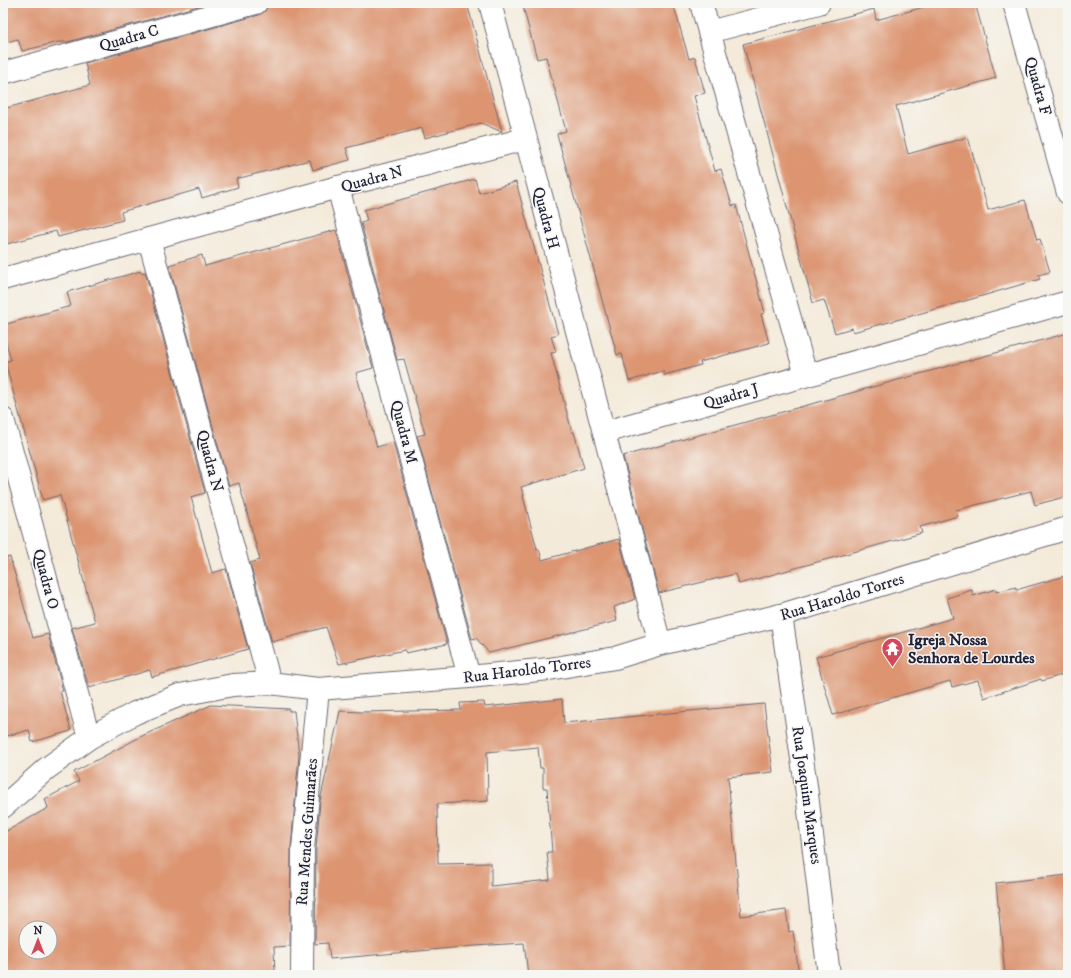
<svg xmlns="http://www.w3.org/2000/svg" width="1071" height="978" viewBox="0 0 1071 978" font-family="'IM FELL DW Pica',serif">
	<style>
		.building { fill: #dc9471; fill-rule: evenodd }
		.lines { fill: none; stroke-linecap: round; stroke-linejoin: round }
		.street-casing { stroke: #6c6872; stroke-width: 24 }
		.street { stroke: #fff; stroke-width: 22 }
		.labels { text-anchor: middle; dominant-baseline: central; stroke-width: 3; stroke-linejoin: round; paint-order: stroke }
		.street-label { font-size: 16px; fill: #22223b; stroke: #f6f6f2 }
		.poi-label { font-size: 16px; font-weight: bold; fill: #22223b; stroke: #f6f6f2; text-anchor: start }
	</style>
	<rect width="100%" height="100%" fill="#f6f6f2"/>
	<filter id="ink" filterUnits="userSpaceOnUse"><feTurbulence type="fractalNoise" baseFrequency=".025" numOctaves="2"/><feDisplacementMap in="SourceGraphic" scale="8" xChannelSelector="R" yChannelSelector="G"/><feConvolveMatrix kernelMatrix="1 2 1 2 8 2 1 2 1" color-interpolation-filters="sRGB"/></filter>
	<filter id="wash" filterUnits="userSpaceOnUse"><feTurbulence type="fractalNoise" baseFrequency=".012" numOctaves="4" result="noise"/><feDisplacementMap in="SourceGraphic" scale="16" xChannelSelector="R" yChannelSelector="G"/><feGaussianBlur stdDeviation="0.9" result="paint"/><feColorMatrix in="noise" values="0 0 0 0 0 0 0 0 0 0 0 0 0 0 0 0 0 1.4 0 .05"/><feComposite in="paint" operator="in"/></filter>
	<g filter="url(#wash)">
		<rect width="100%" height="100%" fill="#f4ead9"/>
		<g id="blocks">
			<!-- building -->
			<g class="building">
				<polygon points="3,3 209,3 68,42 58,42 22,51 18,39 3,43"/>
				<polygon points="268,3 467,3 502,132 481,123 425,138 422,128 346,148 350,160 313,170 310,160 236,179 238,187 202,198 199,189 121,212 123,220 58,237 56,231 3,245 3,109 90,85 85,63 259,15 265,11"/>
				<polygon points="522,3 673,3 689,59 695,57 705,93 694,96 715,171 721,169 732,206 736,205 765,313 761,314 769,343 700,362 701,365 664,375 663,371 629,381 622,354 617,355 557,134 566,131 546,57 537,59"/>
				<polygon points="939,3 975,3 996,78 896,106 908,154 968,137 988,210 1025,200 1037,240 1040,239 1050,272 1038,275 1040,279 965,301 853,332 852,328 835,333 824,300 813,303 743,44 874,9 876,20"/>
				<polygon points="475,179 479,193 516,182 558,334 551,336 556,352 551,353 572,432 574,432 584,468 521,487 524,496 523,496 537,549 539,549 542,560 619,539 635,599 614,607 617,621 489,653 476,638 472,639 417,436 425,434 404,359 397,360 361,223 367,221 364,210"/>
				<polygon points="336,230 373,368 356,373 377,447 393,442 447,644 406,653 405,650 339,664 326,627 272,642 250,563 260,560 239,483 229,486 169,265 202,255 205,266"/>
				<polygon points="141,271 141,273 145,272 205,493 191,497 212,573 226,569 248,649 152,677 150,670 89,688 72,628 95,622 60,495 43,500 5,362 11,360 3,332 3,325 71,306 67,292"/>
				<polygon points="1068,333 1068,496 1035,505 1031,491 956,510 958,516 920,527 922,533 792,569 739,584 735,574 659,593 623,456"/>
				<polygon points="10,557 33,638 48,634 63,691 60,691 71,731 32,742 29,730 3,737 3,558"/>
				<polygon points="1068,575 1068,673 1042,681 1041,679 984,698 978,680 952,687 950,681 833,715 816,657 953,618 947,598 972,590 973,596 996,589 996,592 1016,587 1016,590"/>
				<path d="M562,699L564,723L764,704L773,772L728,777L741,916L786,910L789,932L793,931L799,975H528L524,943L474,946L330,959L328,943L315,944L316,850L320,801L340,711L361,712L461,710L460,703L484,702L485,707ZM538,747L540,768H543V788H547L552,852H547L550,880L491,886V863L438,864L437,804L488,801L487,752Z"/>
				<path d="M211,705L289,709V711H294L299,755L291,848L290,946L274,947L275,975H3V833L48,808L45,799L79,781L74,772L144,735ZM26,928H50V952H26Z"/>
				<polygon points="1068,875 1068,975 1005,975 996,883"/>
			</g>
		</g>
	</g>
	<g filter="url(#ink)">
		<use href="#blocks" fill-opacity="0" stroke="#6c6872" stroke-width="1"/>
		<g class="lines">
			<defs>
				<g id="street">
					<polyline points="490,3 660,644"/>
					<polyline points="701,3 806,375"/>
					<polyline points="1014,3 1068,193"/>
					<polyline points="709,32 819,3"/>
					<polyline points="3,73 256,3"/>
					<polyline points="338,187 469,677"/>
					<polyline points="149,239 270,683"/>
					<polyline points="3,279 338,187 525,139"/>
					<polyline points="3,419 89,738"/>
					<polyline points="605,432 1068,302"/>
					<polyline points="781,615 806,786 829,975"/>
					<polyline points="3,807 46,769 89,738 135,713 180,695 233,685 270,683 318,689 469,677 549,669 615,658 660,644 781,615 1068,528"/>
					<polyline points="302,975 303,849 318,689"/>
				</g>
			</defs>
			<!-- street casing -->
			<use href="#street" class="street-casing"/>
			<!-- street -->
			<use href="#street" class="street"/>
		</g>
	</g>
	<!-- icons -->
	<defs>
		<symbol id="temple-pin" viewBox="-11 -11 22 30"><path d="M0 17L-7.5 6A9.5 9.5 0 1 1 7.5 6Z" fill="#d1495b" stroke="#f6f6f2"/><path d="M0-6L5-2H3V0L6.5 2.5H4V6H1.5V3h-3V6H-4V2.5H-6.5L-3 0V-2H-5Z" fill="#fff"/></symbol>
	</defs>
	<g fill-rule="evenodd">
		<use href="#temple-pin" x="880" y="636" width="25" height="34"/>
	</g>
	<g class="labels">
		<!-- street labels -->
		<g class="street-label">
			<text transform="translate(129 38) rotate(-16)">Quadra C</text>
			<text transform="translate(1038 86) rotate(74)">Quadra F</text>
			<text transform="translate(372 179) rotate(-15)">Quadra N</text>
			<text transform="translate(546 218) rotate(75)">Quadra H</text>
			<text transform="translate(731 396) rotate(-16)">Quadra J</text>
			<text transform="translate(404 432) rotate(75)">Quadra M</text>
			<text transform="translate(210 461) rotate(75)">Quadra N</text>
			<text transform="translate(46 579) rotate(75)">Quadra O</text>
			<text transform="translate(842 597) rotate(-17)">Rua Haroldo Torres</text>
			<text transform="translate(527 670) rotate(-7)">Rua Haroldo Torres</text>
			<text transform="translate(807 795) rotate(82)">Rua Joaquim Marques</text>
			<text transform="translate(307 832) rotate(-86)">Rua Mendes Guimarães</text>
		</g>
		<!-- poi labels -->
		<g class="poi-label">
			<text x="908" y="640">Igreja Nossa<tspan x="908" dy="18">Senhora de Lourdes</tspan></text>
		</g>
	</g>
	<!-- margin -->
	<rect width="1071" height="978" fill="none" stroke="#f6f6f2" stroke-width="16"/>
	<!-- north arrow -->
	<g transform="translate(38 940)"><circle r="19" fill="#f6f6f2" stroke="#a1a1a9"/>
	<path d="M0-3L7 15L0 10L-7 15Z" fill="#d1495b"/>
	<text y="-6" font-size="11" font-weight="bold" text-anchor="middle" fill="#22223b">N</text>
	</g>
</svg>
